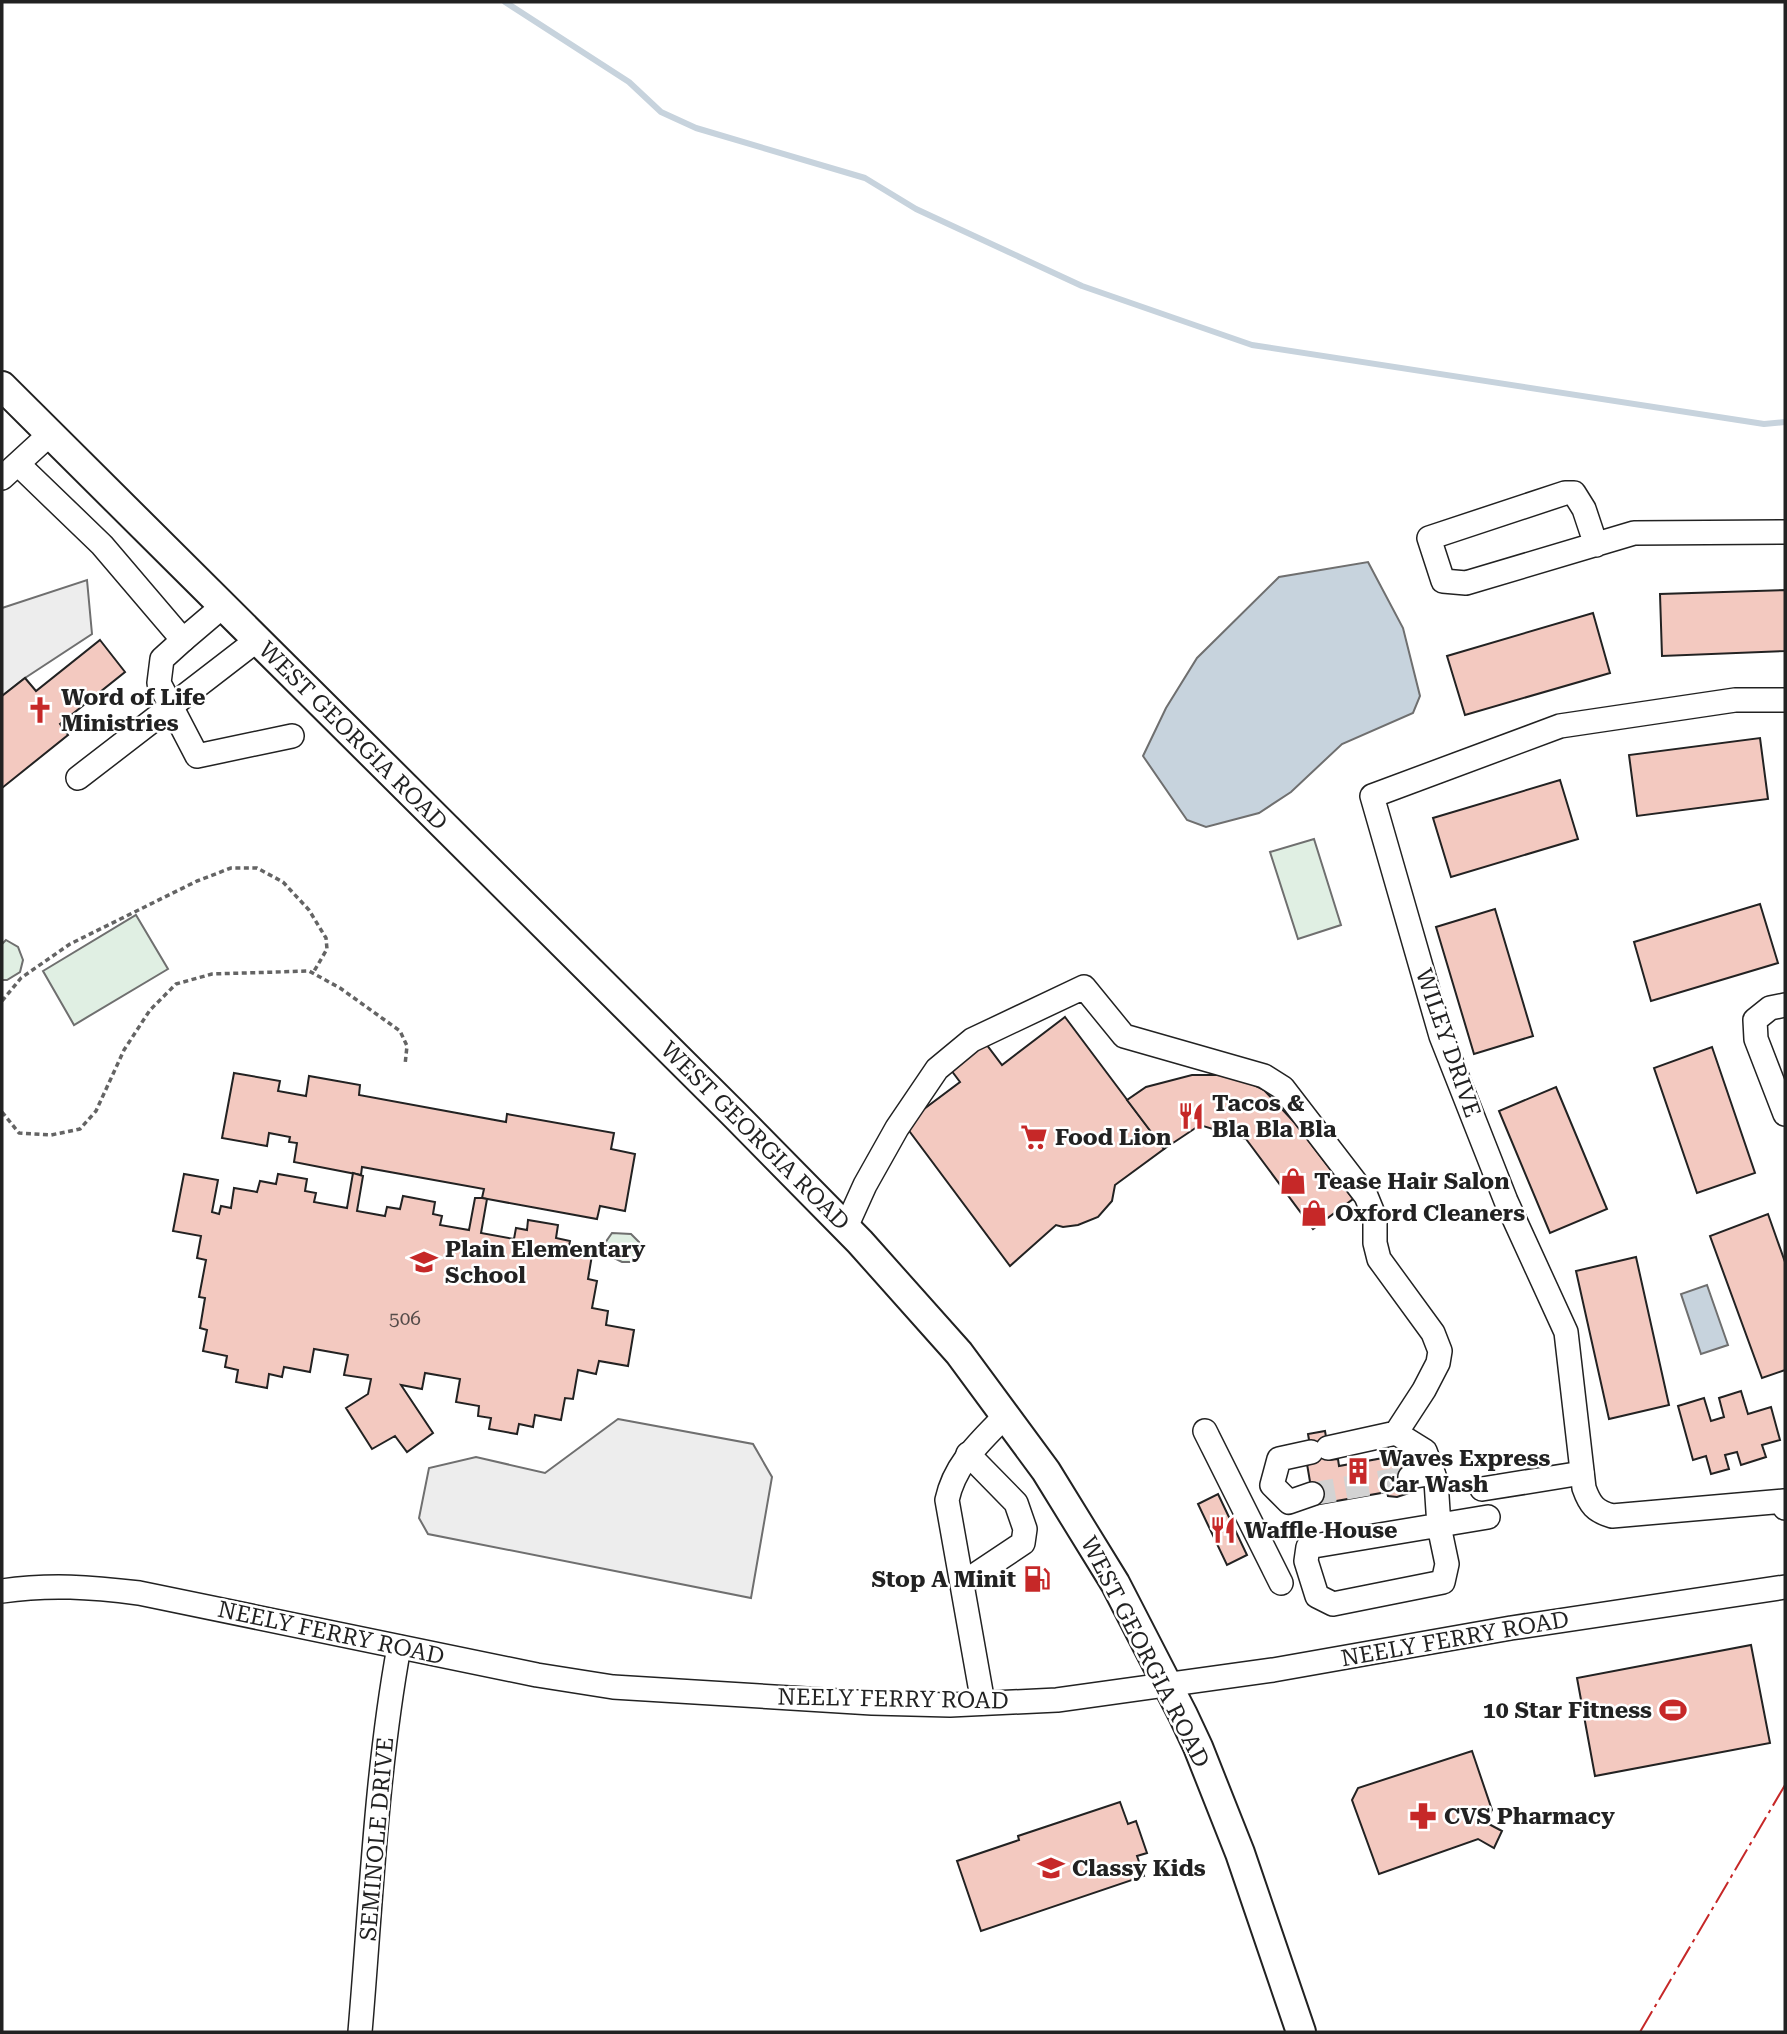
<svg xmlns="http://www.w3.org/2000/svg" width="1787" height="2034" viewBox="0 0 1787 2034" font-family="'Roboto Serif',serif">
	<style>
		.green { fill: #e0efe3; stroke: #6f6f6f; stroke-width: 2 }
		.parking { fill: #ededed; stroke: #6f6f6f; stroke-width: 2 }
		.water { fill: #c7d3dd; stroke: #6f6f6f; stroke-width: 2 }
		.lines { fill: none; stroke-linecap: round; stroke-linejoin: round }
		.stream { stroke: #c7d3dd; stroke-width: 6 }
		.building { fill: #f3c9c0; stroke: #222; stroke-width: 2 }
		.minor-tunnel { stroke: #d3d3d3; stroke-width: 23; stroke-dasharray: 23 11; stroke-linecap: butt }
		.minor-casing { stroke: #222; stroke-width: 26 }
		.major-casing { stroke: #222; stroke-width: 32 }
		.path { stroke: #646464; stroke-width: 3.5; stroke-dasharray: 5 3.5; stroke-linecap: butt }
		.minor { stroke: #fff; stroke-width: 23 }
		.major { stroke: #fff; stroke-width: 28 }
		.power { stroke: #c62828; stroke-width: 2; stroke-dasharray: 24 5 3.5 5; stroke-linecap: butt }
		.labels { text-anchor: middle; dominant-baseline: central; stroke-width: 5; stroke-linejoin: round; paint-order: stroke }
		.number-label { font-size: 19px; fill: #564c4a }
		.poi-label { font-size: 23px; font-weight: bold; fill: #222; stroke: #fff; text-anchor: start }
		.street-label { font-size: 23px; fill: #222; stroke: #fff }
	</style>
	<rect width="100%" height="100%" fill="#fff"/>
	<!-- green -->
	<g class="green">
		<polygon points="1314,839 1341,925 1298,939 1270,852"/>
		<polygon points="136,915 168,969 74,1025 43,971"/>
		<polygon points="6,940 18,947 23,960 20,972 7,980 2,980 2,944"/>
		<polygon points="612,1233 631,1234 639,1242 641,1254 636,1262 622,1262 608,1255 605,1243"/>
	</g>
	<!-- parking -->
	<g class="parking">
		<polygon points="87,580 92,634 25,678 2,696 2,608"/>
		<polygon points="618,1419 753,1444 772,1477 751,1598 428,1534 419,1518 429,1468 476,1457 545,1473"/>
	</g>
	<!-- water -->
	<g class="water">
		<polygon points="1368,562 1403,628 1420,696 1413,713 1342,744 1291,792 1259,813 1206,827 1187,820 1143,756 1166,708 1197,658 1279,577"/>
		<polygon points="1707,1285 1728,1345 1701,1354 1681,1294"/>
	</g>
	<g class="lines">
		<!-- stream -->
		<polyline class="stream" points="505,2 629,82 661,112 696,128 865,178 916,209 1082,286 1252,345 1764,424 1785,422"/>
	</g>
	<!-- building -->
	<g class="building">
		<polygon points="1785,590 1785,651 1662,656 1660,594"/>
		<polygon points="1593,613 1610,673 1465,715 1447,656"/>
		<polygon points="100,640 125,672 60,724 68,735 2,788 2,696 25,678 36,691"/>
		<polygon points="1760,738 1768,799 1637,816 1629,755"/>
		<polygon points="1560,780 1578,839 1451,877 1433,818"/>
		<polygon points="1760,904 1778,963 1651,1001 1634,942"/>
		<polygon points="1495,909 1533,1036 1474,1054 1436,927"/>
		<polygon points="1065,1017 1164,1149 1115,1185 1112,1201 1098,1217 1078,1225 1063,1227 1056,1225 1010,1266 904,1124 960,1082 948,1066 983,1040 1002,1065"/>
		<polygon points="1712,1047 1755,1173 1697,1193 1654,1068"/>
		<polygon points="234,1073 280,1081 278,1091 306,1096 309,1076 360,1085 359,1095 506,1122 507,1114 614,1133 611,1149 635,1154 625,1211 600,1206 597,1219 482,1198 484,1189 362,1167 361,1175 294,1162 297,1143 289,1142 290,1137 269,1133 267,1146 222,1138"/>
		<polygon points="1192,1075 1234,1075 1264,1090 1294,1122 1353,1199 1313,1229 1246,1139 1200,1125 1164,1149 1127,1100 1146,1087"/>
		<polygon points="1556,1087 1607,1209 1550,1233 1499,1111"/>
		<polygon points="353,1173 363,1176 357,1211 385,1216 387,1207 400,1209 403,1196 435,1202 433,1214 442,1216 440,1225 469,1230 475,1198 482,1198 487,1199 481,1233 514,1239 516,1228 527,1230 528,1220 558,1225 556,1238 570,1241 568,1251 592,1255 588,1279 597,1281 592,1308 608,1311 606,1325 634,1330 628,1366 599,1361 596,1374 578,1370 573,1399 565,1398 561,1420 535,1415 533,1427 519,1424 517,1434 489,1429 491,1418 478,1416 479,1406 456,1402 460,1379 425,1373 422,1389 401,1385 433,1433 407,1452 395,1436 372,1449 346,1408 368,1394 371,1379 344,1375 348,1355 314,1349 310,1372 284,1367 282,1377 269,1374 267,1388 236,1382 238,1370 225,1367 227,1356 203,1351 207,1330 200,1328 205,1298 199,1297 206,1260 197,1258 201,1236 173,1231 184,1174 218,1180 212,1212 219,1214 221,1206 231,1208 234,1188 257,1192 260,1181 276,1184 278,1174 307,1179 305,1191 316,1193 314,1202 347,1208"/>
		<polygon points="1768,1214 1785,1262 1785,1370 1762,1378 1710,1236"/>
		<polygon points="1636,1257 1669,1405 1609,1419 1576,1271"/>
		<polygon points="1741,1391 1748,1414 1771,1407 1780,1440 1762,1445 1766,1457 1741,1465 1737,1452 1725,1455 1729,1469 1711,1474 1706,1456 1693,1460 1678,1406 1704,1398 1711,1421 1724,1417 1719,1398"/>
		<polygon points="1325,1431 1330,1460 1338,1459 1339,1466 1405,1454 1412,1492 1397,1497 1388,1496 1387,1492 1314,1505 1307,1464 1313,1463 1308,1434"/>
		<polygon points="1218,1494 1247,1555 1227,1565 1198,1504"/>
		<polygon points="1751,1645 1770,1743 1595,1776 1577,1678"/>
		<polygon points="1472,1751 1492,1810 1485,1822 1502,1831 1494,1848 1478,1839 1379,1874 1352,1800 1358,1788"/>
		<polygon points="1120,1802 1128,1824 1136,1821 1147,1853 1137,1856 1144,1876 981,1931 957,1861 1019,1840 1018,1836"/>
	</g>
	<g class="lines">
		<!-- minor-tunnel -->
		<polyline class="minor-tunnel" points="1312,1494 1410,1477"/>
		<defs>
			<g id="minor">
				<polyline points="18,464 102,545 183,640 223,606"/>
				<polyline points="2,478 50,434"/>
				<polyline points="1596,545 1584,509 1574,493 1565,493 1429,538 1443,581 1466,583 1634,533 1785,532"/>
				<polyline points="183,640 162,659 159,683 197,756 292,736"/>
				<path d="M1785,700H1735L1560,726L1372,796L1441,1036L1506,1201L1566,1332L1584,1488C1590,1505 1595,1511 1612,1516L1784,1501L1785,1508"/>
				<polyline points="78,778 257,640"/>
				<polyline points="1785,1005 1770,1008 1755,1020 1756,1039 1785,1114"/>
				<polyline points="846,1227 865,1185 897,1128 937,1069 972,1040 1084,987 1124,1036 1264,1076 1283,1088 1366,1196 1375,1218 1375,1243 1379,1259 1433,1333 1440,1351 1438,1363 1424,1390 1396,1433 1328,1448"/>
				<polyline points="1205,1431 1281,1583"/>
				<polyline points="1396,1433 1425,1451 1436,1481 1439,1526 1447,1564 1443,1582 1333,1604 1317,1596 1306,1561 1308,1547 1488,1517"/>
				<polyline points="1311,1452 1279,1459 1272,1485 1289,1502 1312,1494"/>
				<polyline points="1410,1477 1433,1473"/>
				<polyline points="1482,1489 1582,1473"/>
				<polyline points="963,1583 1023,1543 1025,1529 1016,1503 968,1454"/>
				<path d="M2,1591C50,1584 91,1587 139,1593L537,1675L613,1687L872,1703L950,1705L1057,1700L1273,1670L1511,1628L1785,1587"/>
				<path d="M983,1703L947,1500C955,1463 981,1441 1006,1415"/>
				<path d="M360,2032C371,1904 376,1773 399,1647"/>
			</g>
			<polyline id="major" points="2,386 734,1114 860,1242 959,1353 1046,1471 1115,1583 1183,1715 1198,1747 1240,1853 1301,2032"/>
		</defs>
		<!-- minor casing -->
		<use href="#minor" class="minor-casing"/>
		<!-- major casing -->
		<use href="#major" class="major-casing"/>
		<!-- path -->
		<g class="path">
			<polyline points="2,1001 21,978 70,944 197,881 231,868 257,868 283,882 309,910 326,938 327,949 313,973"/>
			<polyline points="2,1112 19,1133 51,1135 80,1129 96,1111 124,1050 150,1010 176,984 212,974 309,971 340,988 400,1031 407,1046 405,1065"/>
		</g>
		<!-- minor -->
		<use href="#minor" class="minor"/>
		<!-- major -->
		<use href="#major" class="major"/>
		<!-- power -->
		<polyline class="power" points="1640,2032 1785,1785"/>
	</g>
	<!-- icons -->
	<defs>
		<symbol id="church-bare" viewBox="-9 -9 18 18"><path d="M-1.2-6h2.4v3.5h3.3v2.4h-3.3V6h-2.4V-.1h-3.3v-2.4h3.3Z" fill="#c62828" stroke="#fff" stroke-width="2.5" paint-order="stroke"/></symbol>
		<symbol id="restaurant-bare" viewBox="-9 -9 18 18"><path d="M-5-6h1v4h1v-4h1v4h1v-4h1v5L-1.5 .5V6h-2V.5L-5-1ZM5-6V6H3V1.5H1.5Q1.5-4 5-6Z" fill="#c62828" stroke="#fff" stroke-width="2.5" paint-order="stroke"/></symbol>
		<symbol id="supermarket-bare" viewBox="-9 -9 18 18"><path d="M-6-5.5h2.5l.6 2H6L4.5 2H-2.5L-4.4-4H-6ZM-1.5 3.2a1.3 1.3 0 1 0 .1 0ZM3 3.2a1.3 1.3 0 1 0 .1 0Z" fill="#c62828" stroke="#fff" stroke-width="2.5" paint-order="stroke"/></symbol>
		<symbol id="shop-bare" viewBox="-9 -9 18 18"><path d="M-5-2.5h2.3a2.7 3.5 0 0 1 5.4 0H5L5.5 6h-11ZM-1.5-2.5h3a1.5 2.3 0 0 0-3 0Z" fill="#c62828" stroke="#fff" stroke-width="2.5" paint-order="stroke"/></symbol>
		<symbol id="school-bare" viewBox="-9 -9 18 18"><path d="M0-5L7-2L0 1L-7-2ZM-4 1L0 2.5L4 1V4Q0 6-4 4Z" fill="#c62828" stroke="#fff" stroke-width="2.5" paint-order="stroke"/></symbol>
		<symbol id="building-bare" viewBox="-9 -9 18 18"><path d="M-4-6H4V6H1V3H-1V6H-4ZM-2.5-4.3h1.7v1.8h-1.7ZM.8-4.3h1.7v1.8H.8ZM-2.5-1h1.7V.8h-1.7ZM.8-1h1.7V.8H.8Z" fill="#c62828" stroke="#fff" stroke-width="2.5" paint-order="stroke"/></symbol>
		<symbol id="fuel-bare" viewBox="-9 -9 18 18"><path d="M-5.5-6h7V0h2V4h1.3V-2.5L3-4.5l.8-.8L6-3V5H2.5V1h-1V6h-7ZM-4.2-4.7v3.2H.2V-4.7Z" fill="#c62828" stroke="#fff" stroke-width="2.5" paint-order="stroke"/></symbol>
		<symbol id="stadium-bare" viewBox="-9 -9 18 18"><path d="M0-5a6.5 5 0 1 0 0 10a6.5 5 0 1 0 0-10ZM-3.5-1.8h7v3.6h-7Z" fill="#c62828" stroke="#fff" stroke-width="2.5" paint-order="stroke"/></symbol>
		<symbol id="pharmacy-bare" viewBox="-9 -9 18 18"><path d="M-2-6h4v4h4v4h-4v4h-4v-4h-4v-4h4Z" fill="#c62828" stroke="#fff" stroke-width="2.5" paint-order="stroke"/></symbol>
	</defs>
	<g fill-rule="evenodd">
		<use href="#church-bare" x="21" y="691" width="38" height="38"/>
		<use href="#restaurant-bare" x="1172" y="1097" width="38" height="38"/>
		<use href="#supermarket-bare" x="1015" y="1118" width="38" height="38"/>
		<use href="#shop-bare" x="1274" y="1162" width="38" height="38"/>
		<use href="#shop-bare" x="1295" y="1194" width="38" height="38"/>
		<use href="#school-bare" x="405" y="1243" width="38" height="38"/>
		<use href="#building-bare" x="1339" y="1452" width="38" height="38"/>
		<use href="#restaurant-bare" x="1204" y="1511" width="38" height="38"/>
		<use href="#fuel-bare" x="1018" y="1560" width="38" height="38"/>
		<use href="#stadium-bare" x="1654" y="1691" width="38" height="38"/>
		<use href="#pharmacy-bare" x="1404" y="1797" width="38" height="38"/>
		<use href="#school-bare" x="1032" y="1849" width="38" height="38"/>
	</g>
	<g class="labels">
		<!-- number labels -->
		<g class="number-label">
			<text x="405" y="1318">506</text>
		</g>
		<!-- poi labels -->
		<g class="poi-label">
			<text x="61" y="697">Word of Life<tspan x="61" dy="26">Ministries</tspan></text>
			<text x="1212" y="1103">Tacos &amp;<tspan x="1212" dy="26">Bla Bla Bla</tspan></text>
			<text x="1055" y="1137">Food Lion</text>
			<text x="1314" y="1181">Tease Hair Salon</text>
			<text x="1335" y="1213">Oxford Cleaners</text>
			<text x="445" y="1249">Plain Elementary<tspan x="445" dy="26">School</tspan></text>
			<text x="1379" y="1458">Waves Express<tspan x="1379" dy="26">Car Wash</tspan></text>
			<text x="1244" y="1530">Waffle House</text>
			<text x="1016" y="1579" text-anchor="end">Stop A Minit</text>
			<text x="1652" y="1710" text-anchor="end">10 Star Fitness</text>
			<text x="1444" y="1816">CVS Pharmacy</text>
			<text x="1072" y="1868">Classy Kids</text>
		</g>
		<!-- street labels -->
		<g class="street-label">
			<text transform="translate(353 736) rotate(45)">WEST GEORGIA ROAD</text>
			<text transform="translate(1448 1043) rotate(71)">WILEY DRIVE</text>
			<text transform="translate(755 1136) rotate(45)">WEST GEORGIA ROAD</text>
			<text transform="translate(331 1633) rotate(12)">NEELY FERRY ROAD</text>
			<text transform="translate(1455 1639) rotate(-10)">NEELY FERRY ROAD</text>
			<text transform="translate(1145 1652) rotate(63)">WEST GEORGIA ROAD</text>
			<text transform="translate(893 1699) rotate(1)">NEELY FERRY ROAD</text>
			<text transform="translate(377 1839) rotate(-85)">SEMINOLE DRIVE</text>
		</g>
	</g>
	<!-- border -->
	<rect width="1787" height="2034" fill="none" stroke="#222222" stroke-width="7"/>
</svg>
